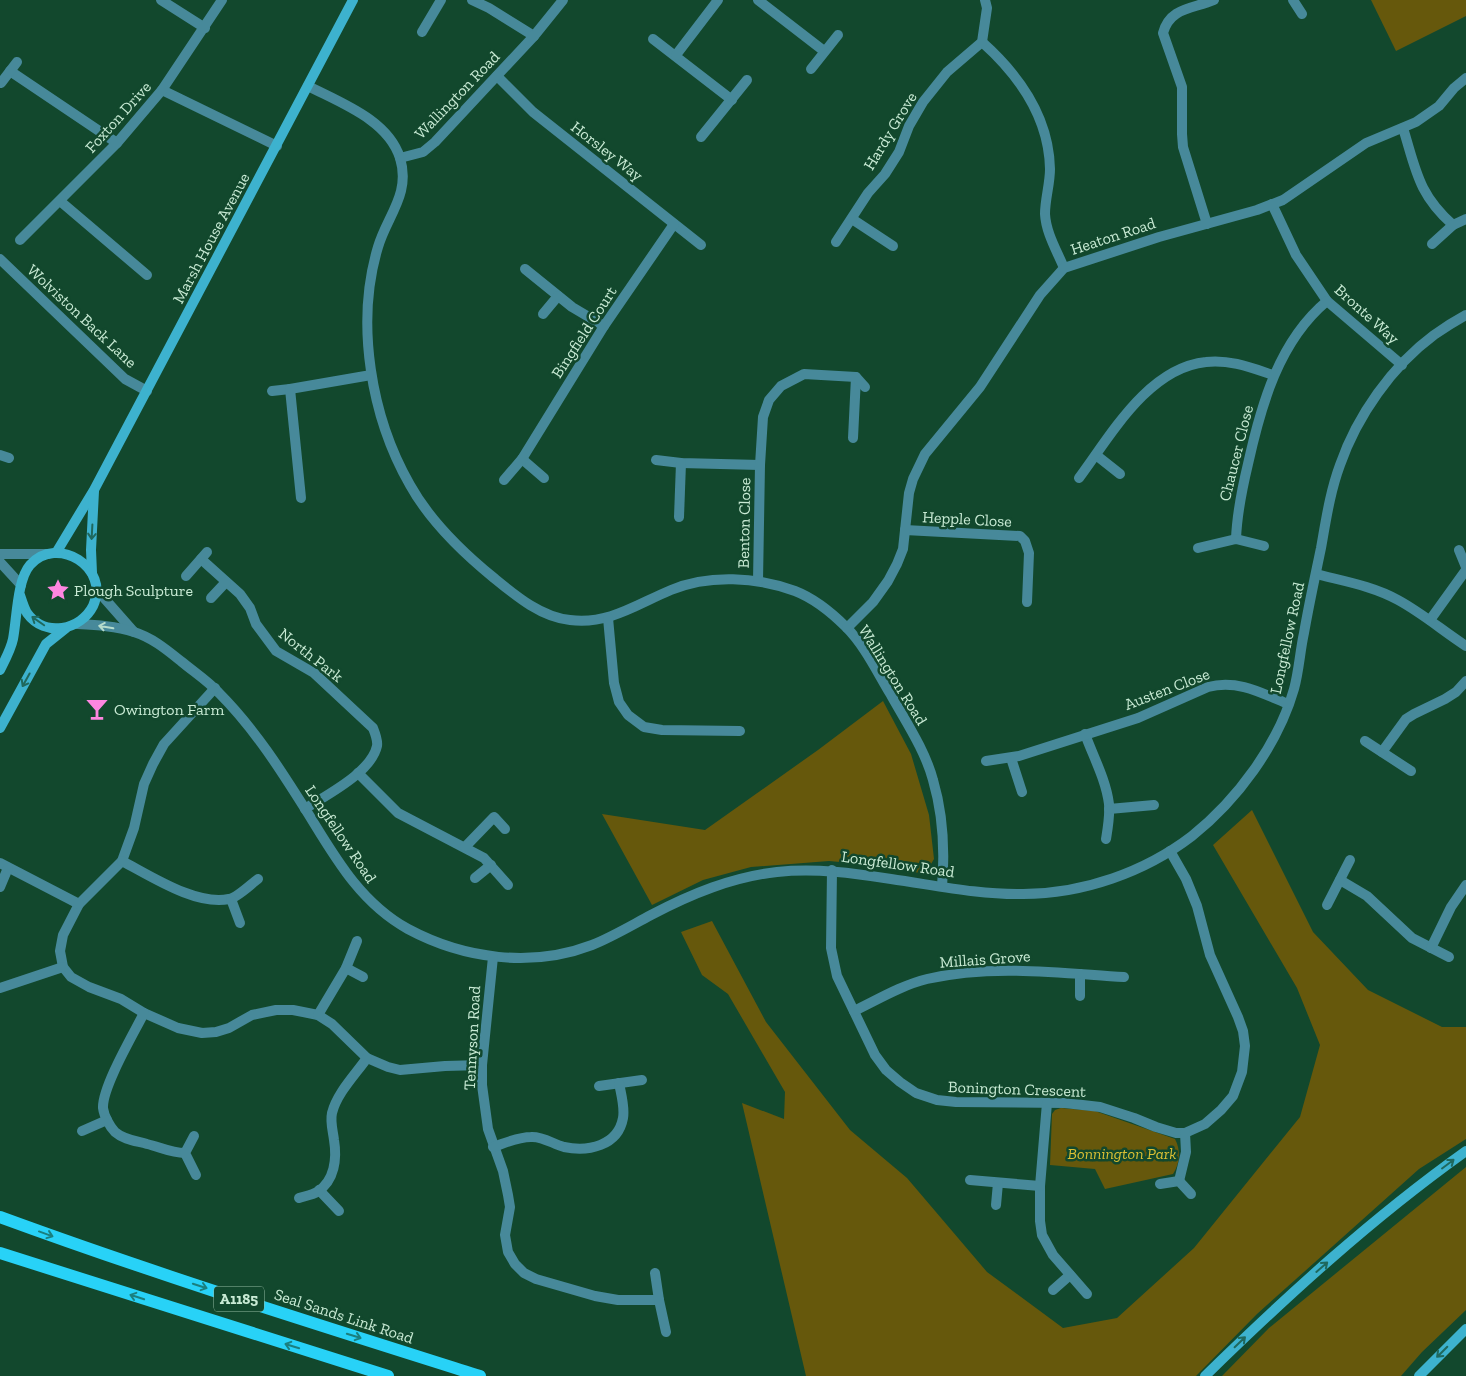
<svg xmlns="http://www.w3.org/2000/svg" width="1466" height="1376" viewBox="0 0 1466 1376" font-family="'Zilla Slab',serif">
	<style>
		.green { fill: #66580c }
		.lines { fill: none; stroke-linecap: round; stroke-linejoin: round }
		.street { stroke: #47899a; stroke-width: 10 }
		.secondary { stroke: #3db2ce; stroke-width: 10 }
		.primary { stroke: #28d2f7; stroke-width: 12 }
		.oneway { stroke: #1f685d }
		.oneway2 { stroke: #b6dccc }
		.oneway3 { stroke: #1b7f7e }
		.labels { text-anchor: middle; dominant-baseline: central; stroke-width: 5; stroke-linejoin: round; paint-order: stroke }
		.shield { fill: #12482d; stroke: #92baa3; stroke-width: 1 }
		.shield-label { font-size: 15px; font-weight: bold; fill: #c9ebd5 }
		.street-label { font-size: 16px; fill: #c9ebd5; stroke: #12482d }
		.poi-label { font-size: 16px; fill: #c9ebd5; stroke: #12482d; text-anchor: start }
		.park-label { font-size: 16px; font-style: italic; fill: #dcc034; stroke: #12482d }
	</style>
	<rect width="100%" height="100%" fill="#12482d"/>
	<!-- green -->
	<g class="green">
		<polygon points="1371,0 1466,0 1466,16 1396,51"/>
		<polygon points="883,701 911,754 929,815 934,859 925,874 883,866 829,861 751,867 703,880 652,905 602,814 705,830 818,750"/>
		<polygon points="1252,810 1313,932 1368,990 1442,1027 1466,1027 1466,1139 1419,1169 1257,1314 1196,1376 806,1376 742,1103 784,1119 785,1092 728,994 702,975 681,932 712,921 766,1022 850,1130 907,1178 987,1272 1063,1328 1117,1318 1194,1248 1300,1117 1320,1045 1297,988 1213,845"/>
		<path d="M1061,1108L1095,1111L1175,1139C1181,1150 1180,1164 1173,1174L1105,1189L1095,1169L1050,1165L1052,1114L1055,1110Z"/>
		<polygon points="1466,1167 1466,1310 1422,1352 1401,1376 1222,1376 1269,1328"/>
	</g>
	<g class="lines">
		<!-- street -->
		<g class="street">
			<polyline points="161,0 205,28"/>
			<polyline points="472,0 489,8 534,36"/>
			<polyline points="758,0 824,51"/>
			<polyline points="1293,0 1302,14"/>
			<polyline points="422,32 441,0"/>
			<polyline points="653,39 732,100"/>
			<path d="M982,42C1019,75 1049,117 1050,169C1050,184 1045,199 1045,214C1046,233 1057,251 1064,268"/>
			<polyline points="676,55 718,0"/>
			<polyline points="811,69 838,35"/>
			<polyline points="10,71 117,143"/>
			<polyline points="497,76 533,112 701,245"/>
			<polyline points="1,83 17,62"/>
			<path d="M308,86C341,103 388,120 400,158C411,194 387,216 378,247C355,323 371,417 410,485C430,521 462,552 494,578C516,596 541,617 570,620C609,625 637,604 671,590C709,574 757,577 795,591C813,598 832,613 846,627C865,646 877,672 891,695C906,722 925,750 933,780C943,814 945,850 942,886"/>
			<polyline points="162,90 277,146"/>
			<path d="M1403,128C1416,170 1418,194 1453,225"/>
			<polyline points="701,137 747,80"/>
			<polyline points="400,158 423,152 435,142 534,36 563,0"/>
			<polyline points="60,201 147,275"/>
			<polyline points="1272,204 1296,255 1327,301 1402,365"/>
			<polyline points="852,219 893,246"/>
			<path d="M1207,224L1183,147L1182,134V87L1163,33C1170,7 1193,9 1214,0"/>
			<polyline points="20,240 117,143 162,90 222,0"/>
			<polyline points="836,242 868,193 885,174 899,152 909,126 923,102 947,72 982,42 987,8 985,0"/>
			<polyline points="1432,244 1453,225 1466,219"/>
			<polyline points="0,259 125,379 147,391"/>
			<polyline points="525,269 572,307 604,326"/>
			<polyline points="543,314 558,296"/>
			<polyline points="272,391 290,389"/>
			<polyline points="853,438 856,377"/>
			<polyline points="0,455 9,458"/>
			<polyline points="1096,455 1120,474"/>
			<polyline points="522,459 544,478"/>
			<polyline points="656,460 681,463 760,465"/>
			<path d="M1079,478C1111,435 1148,368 1206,362C1229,359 1252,368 1273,375"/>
			<polyline points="504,480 522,459 604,326 674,224"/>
			<polyline points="301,498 290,389 371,375"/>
			<polyline points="679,517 681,463"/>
			<polyline points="905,530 1020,536 1025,541 1029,553 1027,602"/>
			<path d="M1236,539C1237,513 1242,489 1248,464C1261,405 1279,341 1327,301"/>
			<polyline points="1198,548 1236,539 1264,546"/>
			<polyline points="1459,550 1466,567"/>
			<polyline points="0,554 48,554"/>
			<path d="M201,559L240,594L250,608L256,624L276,651L314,673L373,728C375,733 378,740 377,746C371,773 326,795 305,809"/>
			<polyline points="0,562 21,585"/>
			<path d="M1316,574C1343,581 1373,586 1398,600C1422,613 1443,631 1466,646"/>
			<polyline points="186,576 207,552"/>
			<polyline points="758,581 760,465 763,417 769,400 781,386 804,374 856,377 865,387"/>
			<polyline points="97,590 134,632"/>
			<polyline points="211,598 226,582"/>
			<polyline points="608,618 614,683 619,702 628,715 644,727 662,730 740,731"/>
			<polyline points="1430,620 1466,570"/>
			<path d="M77,624C96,625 116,626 134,632C153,638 167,650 182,662C194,672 208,681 219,693C255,729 282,772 309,815C336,859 361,903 408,929C464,959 532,968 592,945C612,937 632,925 651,915C691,894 732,877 777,872C816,868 853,873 891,879C934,885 979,895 1023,894C1083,894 1145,872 1192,836C1237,800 1278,745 1294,689C1299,671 1300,651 1304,633C1309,604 1315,577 1321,548C1326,520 1330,492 1340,465C1357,416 1392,366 1434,335C1444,328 1455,321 1466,315"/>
			<polyline points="847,628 873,602 888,581 897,564 903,549 909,493 913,479 925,454 980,387 1040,295 1064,268 1159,237 1257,210 1283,200 1366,143 1416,122 1439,106 1454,88 1466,78"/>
			<polyline points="215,688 164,744 153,764 144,784 134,828 122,861 79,904 63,935 60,951 63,967 71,977 89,987 121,999 144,1013 178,1028 202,1033 216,1032 229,1028 252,1015 276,1010 293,1010 318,1015 332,1024 367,1058 388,1067 400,1070 445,1066 482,1065"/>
			<path d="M1085,734C1093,756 1106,780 1109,804C1110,816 1108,827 1106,839"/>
			<polyline points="1365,741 1411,771"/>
			<polyline points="1382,752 1406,719 1414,714 1445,699 1456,692 1466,681"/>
			<polyline points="1011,758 1022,792"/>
			<path d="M986,761L1019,756L1138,718L1208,687C1237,679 1262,693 1288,704"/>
			<polyline points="358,773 398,813 484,858 508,885"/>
			<polyline points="1109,809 1154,805"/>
			<polyline points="465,847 494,817 505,829"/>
			<path d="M122,861C151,876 196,906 229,899C237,898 251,884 258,879"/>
			<polyline points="0,863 79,904"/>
			<polyline points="832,870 831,948 837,976 875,1055 886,1070 900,1082 916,1093 937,1100 956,1102 1065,1103 1100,1107 1134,1118 1156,1127 1176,1133 1185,1133 1205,1124 1221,1110 1233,1096 1242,1072 1245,1046 1243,1031 1238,1017 1210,955 1197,906 1186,879 1170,851"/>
			<polyline points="475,878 491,865"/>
			<polyline points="1340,880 1367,896 1412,938 1449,957"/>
			<polyline points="0,887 8,868"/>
			<polyline points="231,899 240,923"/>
			<polyline points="1327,905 1350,860"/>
			<polyline points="1431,948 1451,907 1466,885"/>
			<polyline points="493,957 482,1065 482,1085 488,1129 503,1171 508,1195 510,1207 505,1235 508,1252 515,1264 524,1273 536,1279 595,1296 618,1300 659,1300"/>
			<polyline points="346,968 363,977"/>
			<polyline points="0,988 63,967"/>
			<polyline points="1080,996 1080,974"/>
			<path d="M854,1011C877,1000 902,985 927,979C992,964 1059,973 1124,977"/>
			<path d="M144,1013C134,1033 102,1087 103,1108C104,1116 110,1127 115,1132C124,1140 137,1141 147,1144C160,1147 171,1153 185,1153"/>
			<polyline points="318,1015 346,968 357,941"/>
			<polyline points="599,1086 642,1080"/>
			<polyline points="1047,1103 1040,1186 1040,1221 1042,1235 1053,1255 1087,1294"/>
			<polyline points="82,1131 107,1120"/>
			<polyline points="194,1136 185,1153 196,1175"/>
			<path d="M493,1147C505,1143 518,1137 531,1137C542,1136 553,1144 564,1147C588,1152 618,1146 623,1118C625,1107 621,1094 619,1083"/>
			<polyline points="970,1180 1040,1186"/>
			<polyline points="1179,1181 1186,1152 1185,1133"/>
			<polyline points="1160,1184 1179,1181 1191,1194"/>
			<polyline points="319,1190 339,1211"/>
			<path d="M299,1198C305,1196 312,1195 317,1192C335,1181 337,1158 334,1140C333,1131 330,1122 332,1113C337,1093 355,1075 367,1058"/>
			<polyline points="996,1205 998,1183"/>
			<polyline points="655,1273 659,1300 666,1332"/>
			<polyline points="1053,1290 1070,1275"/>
		</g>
		<!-- secondary -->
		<g class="secondary">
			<polyline points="56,553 94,490 353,0"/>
			<polyline points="92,573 91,550 94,491"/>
			<path d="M0,670C5,660 11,649 13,639C17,618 17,580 30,565C57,534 111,568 93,606C81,630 45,638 27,613C24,608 22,601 20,595"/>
			<polyline points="0,728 46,644 66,628"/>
			<path d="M1205,1376C1287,1296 1372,1218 1466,1151"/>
			<polyline points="1419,1376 1466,1329"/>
		</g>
		<!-- primary -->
		<g class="primary">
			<path d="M0,1217C158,1275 319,1325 480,1376"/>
			<polyline points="0,1253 388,1376"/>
		</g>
	</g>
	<!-- one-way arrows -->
	<defs><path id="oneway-shaft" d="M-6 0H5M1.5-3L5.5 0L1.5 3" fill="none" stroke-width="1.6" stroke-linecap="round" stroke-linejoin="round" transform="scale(1.25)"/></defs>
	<g class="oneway">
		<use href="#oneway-shaft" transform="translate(92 532) rotate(93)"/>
		<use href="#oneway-shaft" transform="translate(38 621) rotate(-145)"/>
		<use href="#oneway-shaft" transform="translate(26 680) rotate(119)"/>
		<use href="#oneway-shaft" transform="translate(1448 1164) rotate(-37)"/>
		<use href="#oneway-shaft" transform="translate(1322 1267) rotate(-41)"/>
		<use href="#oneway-shaft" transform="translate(1240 1342) rotate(-44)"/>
		<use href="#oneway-shaft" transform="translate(1442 1352) rotate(135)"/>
	</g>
	<use class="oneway2" href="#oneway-shaft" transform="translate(106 627) rotate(-170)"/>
	<g class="oneway3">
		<use href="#oneway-shaft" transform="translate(46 1234) rotate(20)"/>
		<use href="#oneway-shaft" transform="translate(200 1286) rotate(18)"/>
		<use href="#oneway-shaft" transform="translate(137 1297) rotate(-162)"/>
		<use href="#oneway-shaft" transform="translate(354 1336) rotate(17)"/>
		<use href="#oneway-shaft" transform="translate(292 1346) rotate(-163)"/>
	</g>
	<!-- icons -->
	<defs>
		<symbol id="sight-bare" viewBox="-9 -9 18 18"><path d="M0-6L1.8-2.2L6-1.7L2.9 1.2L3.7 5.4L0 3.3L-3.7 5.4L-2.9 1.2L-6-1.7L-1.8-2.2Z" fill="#fe86e0" stroke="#12482d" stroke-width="2.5" paint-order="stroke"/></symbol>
		<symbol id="bar-bare" viewBox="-9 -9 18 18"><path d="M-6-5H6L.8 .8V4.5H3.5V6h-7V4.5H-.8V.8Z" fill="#fe86e0" stroke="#12482d" stroke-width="2.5" paint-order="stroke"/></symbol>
	</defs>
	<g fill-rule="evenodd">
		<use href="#sight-bare" x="42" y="574" width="32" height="32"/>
		<use href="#bar-bare" x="81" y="693" width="32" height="32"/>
	</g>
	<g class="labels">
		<!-- shield labels -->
		<rect class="shield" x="214" y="1286.5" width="50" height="25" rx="4"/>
		<g class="shield-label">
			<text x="239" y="1299">A1185</text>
		</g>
		<!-- street labels -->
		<g class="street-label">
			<text transform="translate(457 95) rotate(-46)">Wallington Road</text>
			<text transform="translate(118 117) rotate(-48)">Foxton Drive</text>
			<text transform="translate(890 131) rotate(-59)">Hardy Grove</text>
			<text transform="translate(607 151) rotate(38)">Horsley Way</text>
			<text transform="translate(1113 236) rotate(-18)">Heaton Road</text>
			<text transform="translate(211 238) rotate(-62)">Marsh House Avenue</text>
			<text transform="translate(1367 314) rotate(42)">Bronte Way</text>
			<text transform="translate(82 316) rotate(43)">Wolviston Back Lane</text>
			<text transform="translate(584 332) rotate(-57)">Bingfield Court</text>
			<text transform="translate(1236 453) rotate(-76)">Chaucer Close</text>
			<text transform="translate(967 519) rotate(3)">Hepple Close</text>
			<text transform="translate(744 523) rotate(-89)">Benton Close</text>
			<text transform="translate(1287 638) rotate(-78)">Longfellow Road</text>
			<text transform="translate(311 655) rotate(38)">North Park</text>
			<text transform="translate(893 675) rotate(58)">Wallington Road</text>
			<text transform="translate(1167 689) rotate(-21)">Austen Close</text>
			<text transform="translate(341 834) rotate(56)">Longfellow Road</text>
			<text transform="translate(898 864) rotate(8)">Longfellow Road</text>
			<text transform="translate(985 959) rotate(-4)">Millais Grove</text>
			<text transform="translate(472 1038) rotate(-87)">Tennyson Road</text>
			<text transform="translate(1017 1089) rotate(2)">Bonington Crescent</text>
			<text transform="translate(344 1316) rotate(18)">Seal Sands Link Road</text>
		</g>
		<!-- poi labels -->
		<g class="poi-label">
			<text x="74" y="590">Plough Sculpture</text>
			<text x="114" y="709">Owington Farm</text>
		</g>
		<!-- park labels -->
		<g class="park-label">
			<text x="1122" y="1153">Bonnington Park</text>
		</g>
	</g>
</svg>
